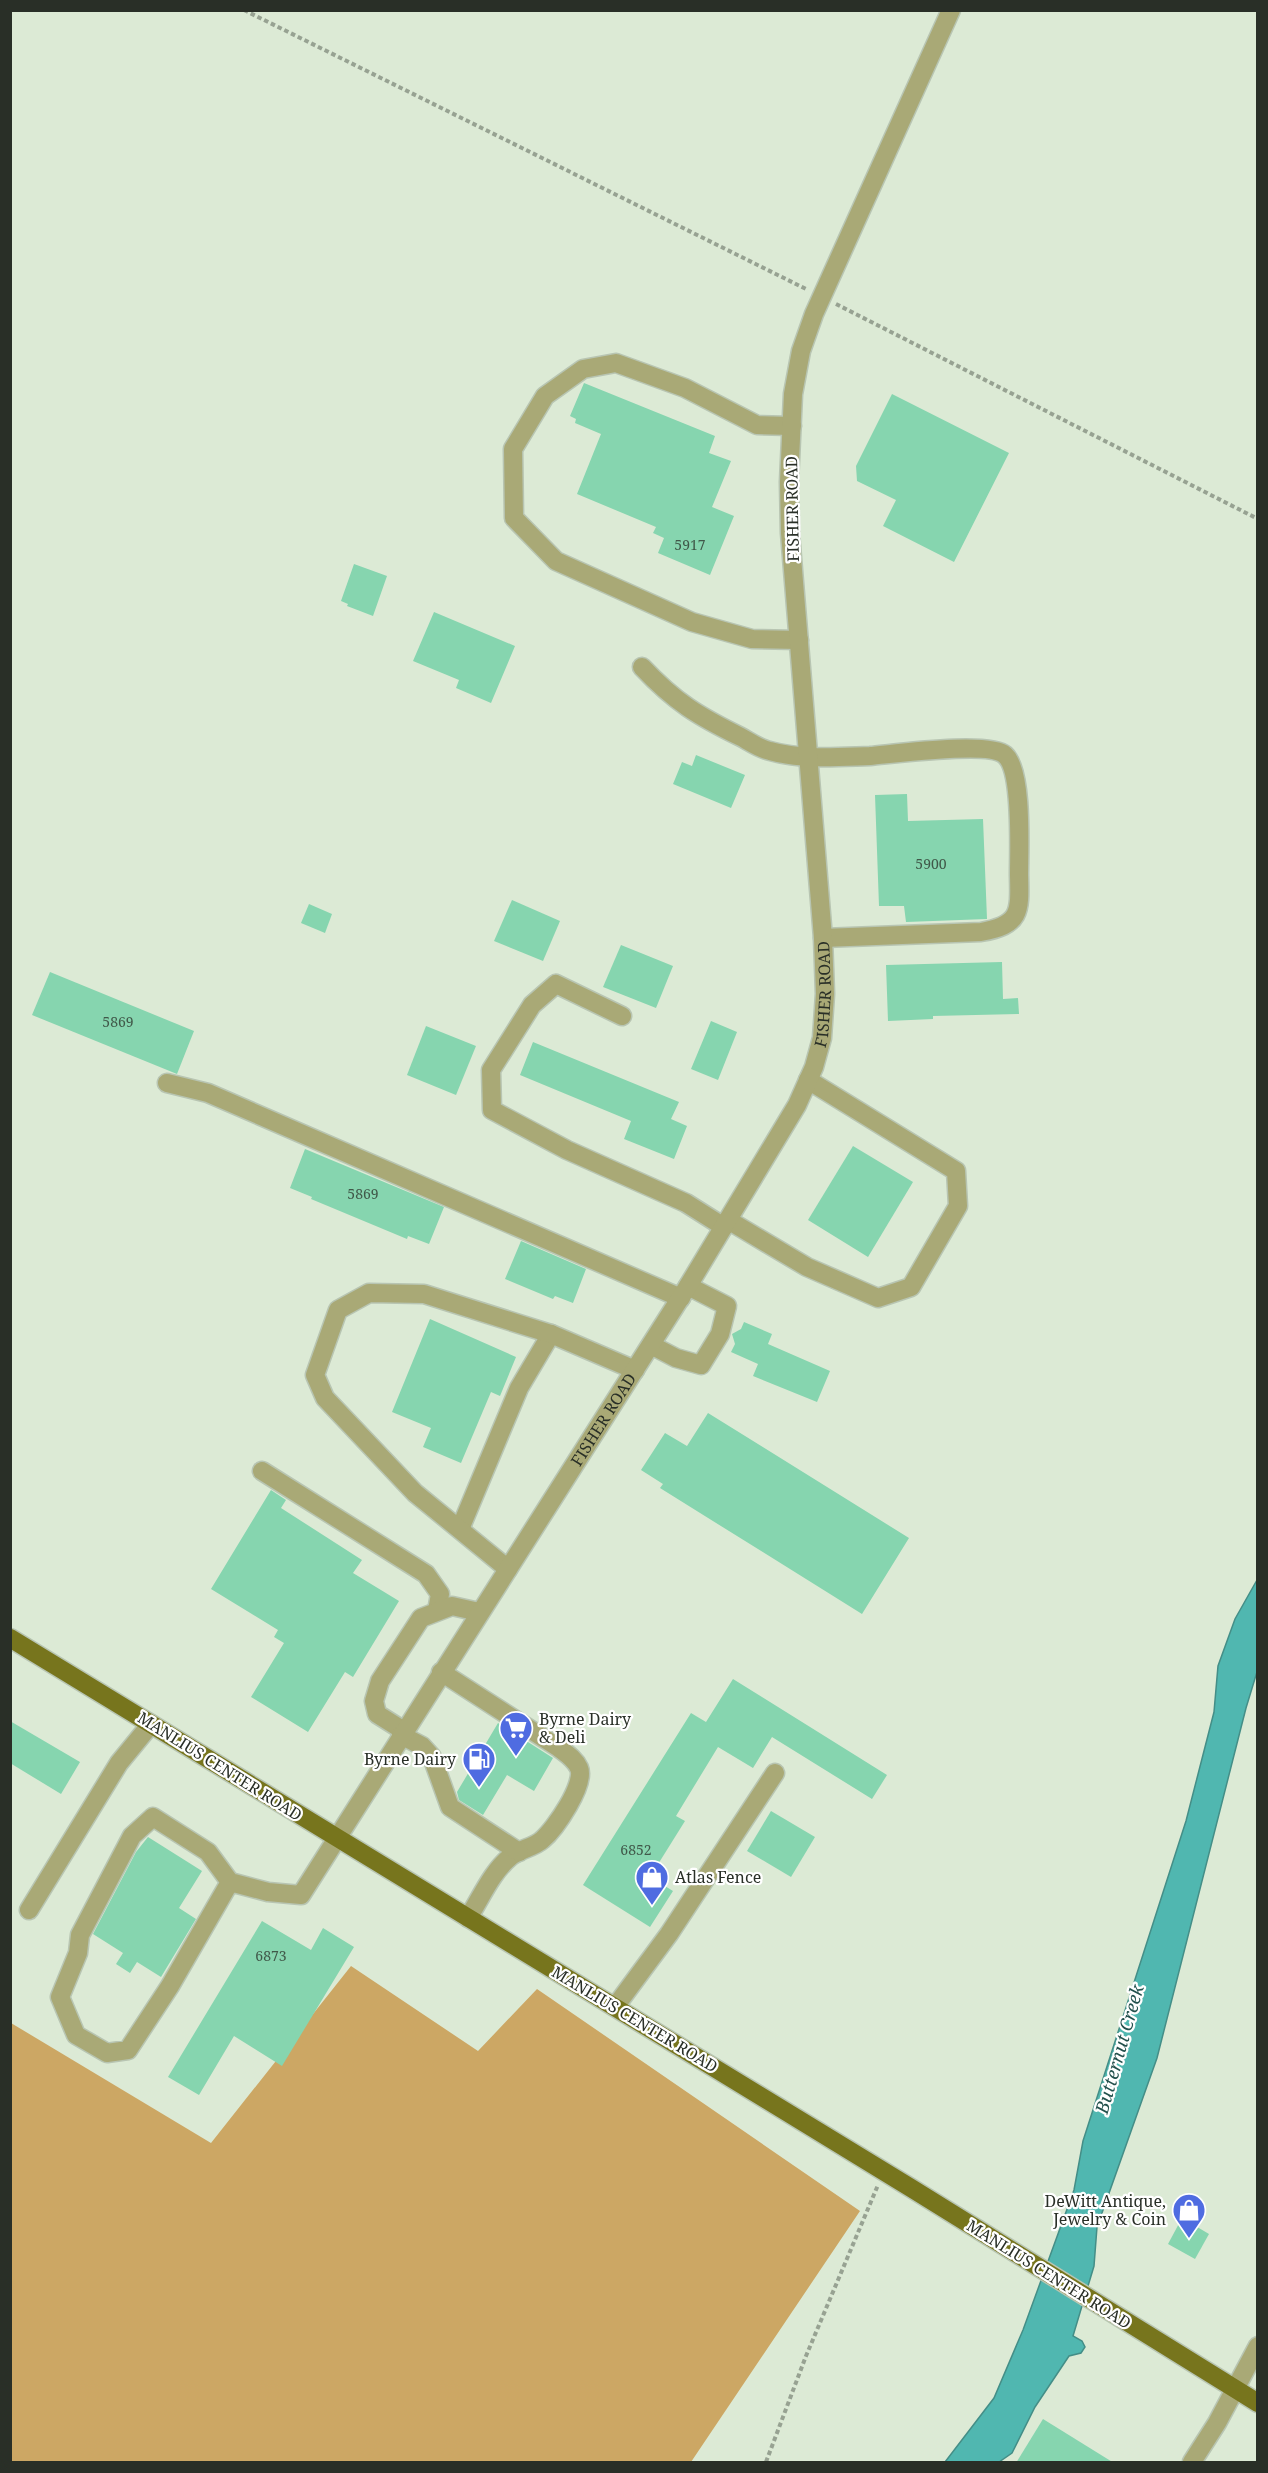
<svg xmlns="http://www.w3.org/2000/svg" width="1268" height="2473" viewBox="0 0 1268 2473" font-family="'Noto Serif',serif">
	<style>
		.forest { fill: #cca764 }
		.water { fill: #50b7b0; stroke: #448e87; stroke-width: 1.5 }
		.building { fill: #86d5af }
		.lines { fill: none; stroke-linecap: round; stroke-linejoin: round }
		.minor-casing { stroke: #b8c5b2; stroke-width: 21 }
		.major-casing { stroke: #b8c5b2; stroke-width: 21 }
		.path { stroke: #97a292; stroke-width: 4; stroke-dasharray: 4.5 3; stroke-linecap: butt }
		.minor { stroke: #a9a976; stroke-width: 18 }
		.major { stroke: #77751d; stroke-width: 18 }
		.labels { text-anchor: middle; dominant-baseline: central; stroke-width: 4.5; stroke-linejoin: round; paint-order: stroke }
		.number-label { font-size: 14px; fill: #405849 }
		.street-label { font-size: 16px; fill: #292f27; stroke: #fff }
		.poi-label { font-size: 16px; fill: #292f27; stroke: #fff; text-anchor: start }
		.water-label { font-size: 18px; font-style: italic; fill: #23514d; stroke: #fff }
	</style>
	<rect width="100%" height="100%" fill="#dcead5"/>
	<!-- forest -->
	<polygon class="forest" points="351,1966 478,2051 537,1989 860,2211 691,2462 11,2462 11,2023 211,2143"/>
	<!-- water -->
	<polygon class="water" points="1257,1580 1257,1672 1246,1708 1157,2058 1097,2227 1094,2266 1073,2336 1082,2341 1085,2347 1081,2353 1069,2356 1035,2407 1012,2453 999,2462 945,2462 994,2398 1023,2330 1074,2190 1083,2141 1186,1821 1214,1712 1218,1666 1235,1619"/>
	<!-- building -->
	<g class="building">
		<polygon points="584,383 715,436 709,453 731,461 712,507 734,516 710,575 658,553 664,538 653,533 656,527 577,494 601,434 575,423 576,419 570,416"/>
		<polygon points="892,394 1009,453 954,562 883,526 896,500 857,481 856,466"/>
		<polygon points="354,564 387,576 373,616 347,606 348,604 341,601"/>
		<polygon points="434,612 515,646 491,703 456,688 459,680 413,661"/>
		<polygon points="696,755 745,775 731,808 673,784 682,762 692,766"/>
		<polygon points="907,794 908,821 983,819 987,919 906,922 904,906 879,906 875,795"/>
		<polygon points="512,900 560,921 543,961 494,941"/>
		<polygon points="309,904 332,914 325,933 301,923"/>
		<polygon points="621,945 673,966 656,1008 603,987"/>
		<polygon points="1002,962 1003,999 1018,998 1019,1014 933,1016 933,1019 888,1021 886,965"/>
		<polygon points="50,972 194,1031 177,1074 32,1015"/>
		<polygon points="711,1021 737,1032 718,1080 691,1069"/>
		<polygon points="426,1026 476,1046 456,1095 407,1075"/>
		<polygon points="533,1042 679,1102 671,1119 687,1126 674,1159 624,1139 631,1121 520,1075"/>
		<polygon points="853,1146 913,1182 868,1257 808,1220"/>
		<polygon points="305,1149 444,1207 429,1244 408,1236 407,1239 311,1199 312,1197 290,1188"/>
		<polygon points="521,1241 586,1269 573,1303 555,1296 553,1299 505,1279"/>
		<polygon points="430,1319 516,1357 500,1396 491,1392 461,1463 423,1447 431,1428 392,1412"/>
		<polygon points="744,1322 772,1334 768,1344 830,1371 817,1402 753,1376 758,1364 731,1352 735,1344 732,1334 741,1329"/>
		<polygon points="708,1413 909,1538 862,1614 660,1488 663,1484 641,1470 665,1433 687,1446"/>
		<polygon points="271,1490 286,1500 281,1508 362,1560 353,1573 399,1601 353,1677 345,1672 308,1732 251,1697 284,1643 274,1637 278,1630 211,1589"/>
		<polygon points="733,1679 887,1775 872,1799 772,1737 753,1768 718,1747 676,1816 685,1821 650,1877 673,1891 650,1927 583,1885 691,1713 706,1722"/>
		<polygon points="10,1721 80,1762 61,1794 10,1763"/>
		<polygon points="498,1723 553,1758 534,1791 507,1775 483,1815 459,1800 457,1792"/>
		<polygon points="771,1811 815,1837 791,1877 747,1851"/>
		<polygon points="148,1837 202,1871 179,1908 196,1919 161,1977 137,1962 130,1973 116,1964 123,1953 93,1934 136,1852"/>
		<polygon points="262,1921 311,1950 323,1928 354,1947 282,2066 234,2036 199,2095 168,2077"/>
		<polygon points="1182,2218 1209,2234 1195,2259 1168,2244"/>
		<polygon points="1043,2419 1114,2463 1016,2463"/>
	</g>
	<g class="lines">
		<defs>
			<g id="minor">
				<polyline points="792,426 757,425 685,388 616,363 583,369 545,396 513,449 514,518 556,561 692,622 752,639 799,640"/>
				<path d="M642,667C675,702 698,716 741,737C750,742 760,749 770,751C802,760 837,757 870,756C894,754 989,741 1005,755C1023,771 1019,849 1019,875C1020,912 1021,925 981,932L823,938"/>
				<polyline points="622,1016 556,984 532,1005 491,1070 492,1110 567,1150 686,1203 724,1227"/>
				<polyline points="167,1083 208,1093 681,1298"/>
				<polyline points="728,1220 807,1267 878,1298 911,1287 958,1206 956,1171 808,1080"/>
				<polyline points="651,1345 676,1358 701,1365 720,1334 727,1306 688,1286"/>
				<polyline points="262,1471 426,1574 440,1594 437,1611"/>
				<polyline points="460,1529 519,1388 551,1334"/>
				<polyline points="508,1569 415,1493 325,1398 315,1375 338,1310 369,1293 424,1294 551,1334 635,1370"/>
				<path d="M441,1672L559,1748C567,1754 575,1759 579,1768C586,1784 555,1829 542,1840C533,1848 519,1849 510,1857C491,1873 481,1898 468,1918"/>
				<polyline points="404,1731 377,1714 374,1701 380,1681 421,1618 452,1606 479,1612"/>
				<polyline points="401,1735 422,1746 432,1757 450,1807 519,1852"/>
				<path id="s1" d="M230,1882L208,1852L153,1817L132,1836L80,1935L78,1953L60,1997L76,2035L107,2053L128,2050L170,1986L230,1882L268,1892L301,1895L688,1286L797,1105L814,1067L822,1038L825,994L823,938L790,533L789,482L793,394L801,351L814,314L951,10"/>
				<polyline points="29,1910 119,1763 151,1724"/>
				<polyline points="615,2007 669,1934 775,1773"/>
				<polyline points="1192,2462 1217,2423 1258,2346"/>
			</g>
			<polyline id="major" points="10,1638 911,2188 1258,2403"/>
		</defs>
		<!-- minor casing -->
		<use href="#minor" class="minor-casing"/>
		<!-- major casing -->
		<use href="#major" class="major-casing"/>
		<!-- path -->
		<g class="path">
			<polyline points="244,10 808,290"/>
			<polyline points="836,304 1258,519"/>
			<polyline points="766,2462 806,2356 878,2185"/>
		</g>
		<!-- minor -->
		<use href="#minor" class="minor"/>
		<!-- major -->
		<use href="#major" class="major"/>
	</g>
	<!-- icons -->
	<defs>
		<symbol id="supermarket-pin" viewBox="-11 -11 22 30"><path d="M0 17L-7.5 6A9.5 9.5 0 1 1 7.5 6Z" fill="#4f6ce1" stroke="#fff"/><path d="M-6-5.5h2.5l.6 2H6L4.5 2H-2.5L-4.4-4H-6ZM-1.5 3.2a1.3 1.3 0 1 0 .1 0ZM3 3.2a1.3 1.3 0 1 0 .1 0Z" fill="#fff"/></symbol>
		<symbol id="fuel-pin" viewBox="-11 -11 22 30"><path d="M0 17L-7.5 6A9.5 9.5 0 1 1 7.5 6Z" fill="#4f6ce1" stroke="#fff"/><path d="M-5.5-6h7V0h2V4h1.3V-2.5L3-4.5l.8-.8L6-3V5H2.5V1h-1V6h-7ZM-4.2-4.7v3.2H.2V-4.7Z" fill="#fff"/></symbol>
		<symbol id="shop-pin" viewBox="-11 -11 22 30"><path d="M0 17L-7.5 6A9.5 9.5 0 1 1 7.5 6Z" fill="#4f6ce1" stroke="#fff"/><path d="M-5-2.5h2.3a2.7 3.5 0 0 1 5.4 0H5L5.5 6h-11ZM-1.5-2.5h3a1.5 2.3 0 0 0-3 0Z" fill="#fff"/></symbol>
	</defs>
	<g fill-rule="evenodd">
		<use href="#supermarket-pin" x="497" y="1709" width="38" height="52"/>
		<use href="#fuel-pin" x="460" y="1740" width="38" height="52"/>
		<use href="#shop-pin" x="633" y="1858" width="38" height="52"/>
		<use href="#shop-pin" x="1170" y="2191" width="38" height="52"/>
	</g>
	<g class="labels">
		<!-- number labels -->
		<g class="number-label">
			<text x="690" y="544">5917</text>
			<text x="931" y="863">5900</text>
			<text x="118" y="1021">5869</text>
			<text x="363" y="1193">5869</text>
			<text x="636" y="1849">6852</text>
			<text x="271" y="1955">6873</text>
		</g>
		<!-- street labels -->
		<g class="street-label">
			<text transform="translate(792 509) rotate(-91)">FISHER ROAD</text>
			<text stroke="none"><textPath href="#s1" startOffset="1724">FISHER ROAD</textPath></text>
			<text stroke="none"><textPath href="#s1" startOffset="1239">FISHER ROAD</textPath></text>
			<text transform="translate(220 1766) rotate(32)">MANLIUS CENTER ROAD</text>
			<text transform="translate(635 2019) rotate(31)">MANLIUS CENTER ROAD</text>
			<text transform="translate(1049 2274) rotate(32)">MANLIUS CENTER ROAD</text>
		</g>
		<!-- poi labels -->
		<g class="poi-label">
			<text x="539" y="1719">Byrne Dairy<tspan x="539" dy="18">&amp; Deli</tspan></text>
			<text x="456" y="1759" text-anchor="end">Byrne Dairy</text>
			<text x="675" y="1877">Atlas Fence</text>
			<text x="1166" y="2201" text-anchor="end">DeWitt Antique,<tspan x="1166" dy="18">Jewelry &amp; Coin</tspan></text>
		</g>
		<!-- water labels -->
		<g class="water-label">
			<text transform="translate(1119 2049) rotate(-74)">Butternut Creek</text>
		</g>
	</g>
	<!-- border -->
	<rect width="1268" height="2473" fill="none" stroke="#292f27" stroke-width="24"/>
</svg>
